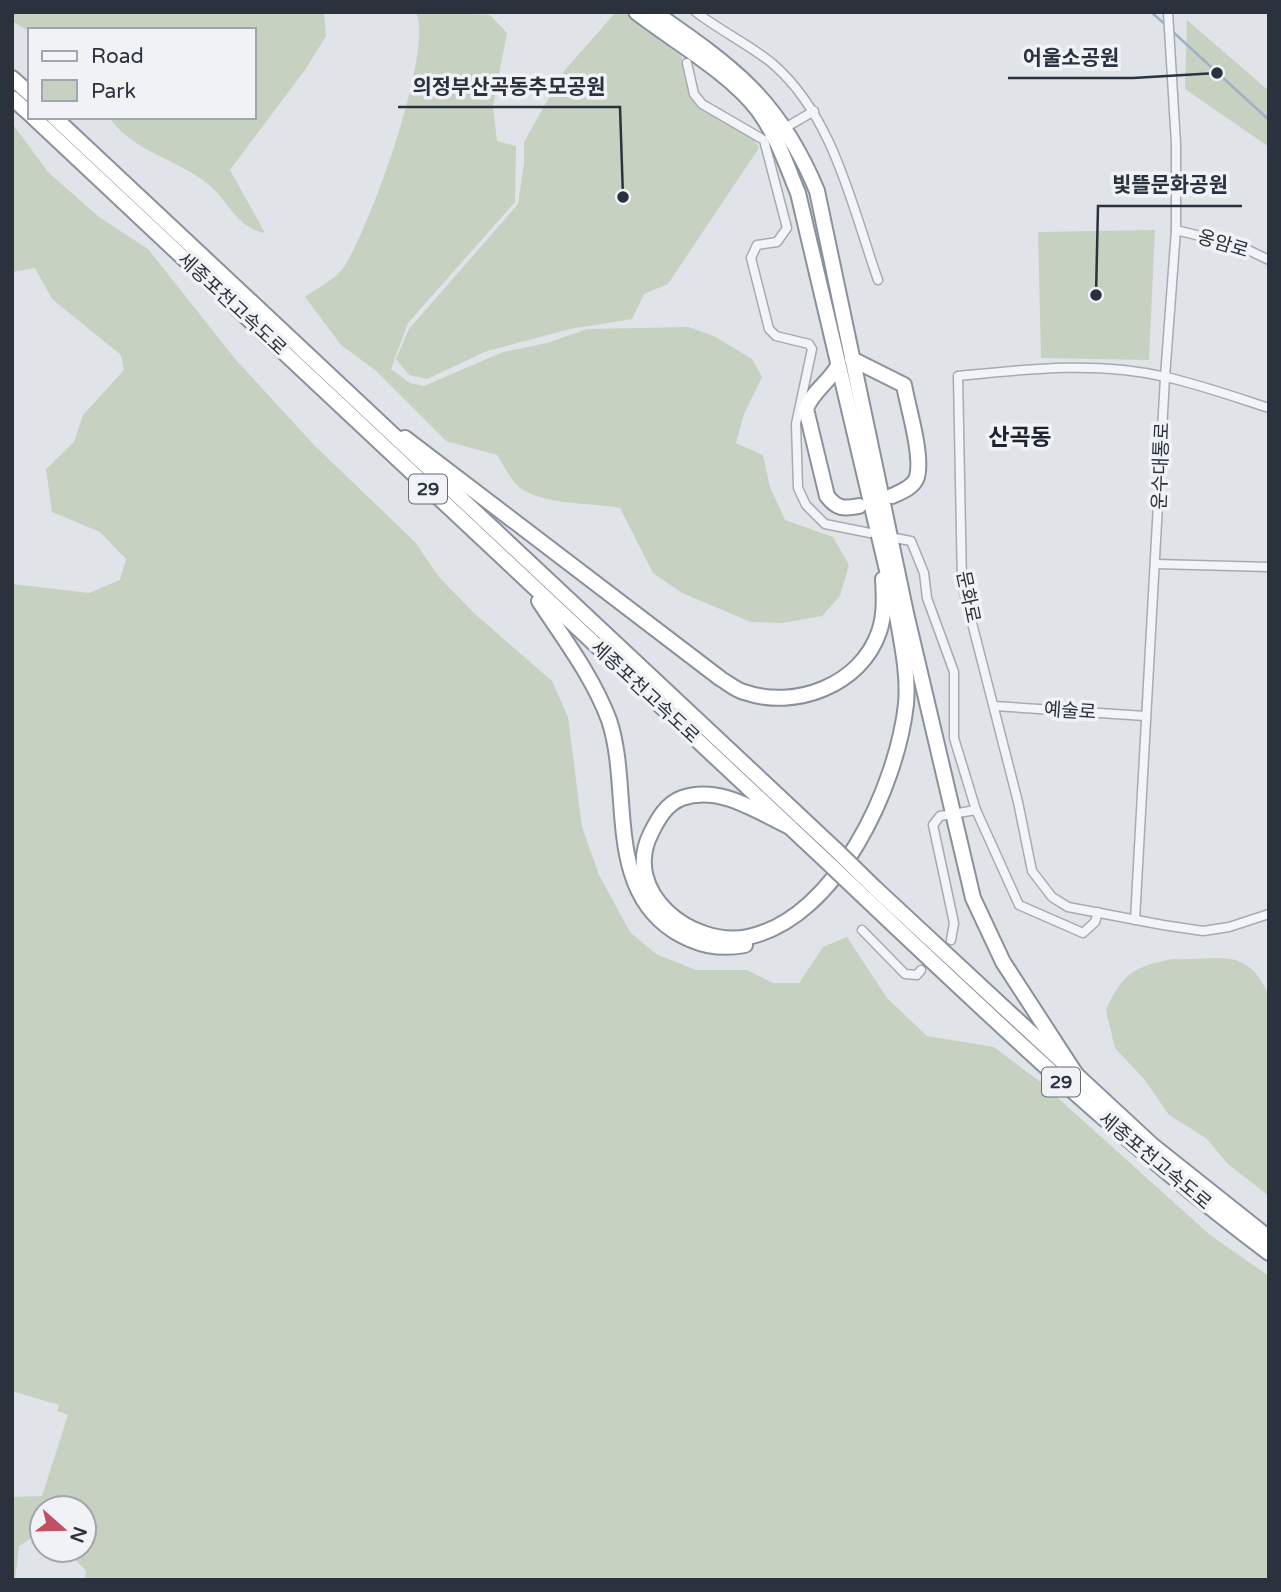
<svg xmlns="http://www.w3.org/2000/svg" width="1281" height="1592" viewBox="0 0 1281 1592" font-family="'Varela Round','Noto Sans KR',sans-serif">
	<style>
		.green { fill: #c6d1c2 }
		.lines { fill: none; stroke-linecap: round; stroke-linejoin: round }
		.stream { stroke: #9fb2c5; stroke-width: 2.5 }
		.minor-casing { stroke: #a6abb2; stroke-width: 11 }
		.motorway-casing { stroke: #89919d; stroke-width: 18 }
		.minor { stroke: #f3f4f7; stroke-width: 8 }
		.motorway { stroke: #fff; stroke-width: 14 }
		.motorway-bridge-casing { stroke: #89919d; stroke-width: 18; stroke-linecap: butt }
		.motorway-bridge { stroke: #fff; stroke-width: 14 }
		.labels { text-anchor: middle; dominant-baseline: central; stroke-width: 7; stroke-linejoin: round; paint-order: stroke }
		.shield { fill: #f0f2f6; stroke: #656c75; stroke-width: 2 }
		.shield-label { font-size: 18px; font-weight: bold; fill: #2a323e }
		.street-label { font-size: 19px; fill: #2a323e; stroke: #f0f2f6 }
		.quarter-label { font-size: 23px; font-weight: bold; fill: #1d232f; stroke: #f0f2f6 }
		.leader { fill: none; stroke: #2a323e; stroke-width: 2.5 }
		.callout-dot { fill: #2a323e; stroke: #f0f2f6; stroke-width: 2.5 }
		.callout-label { font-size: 21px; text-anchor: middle; font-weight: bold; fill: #2a323e; stroke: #f0f2f6; stroke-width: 7; stroke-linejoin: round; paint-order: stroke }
	</style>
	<rect width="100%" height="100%" fill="#e0e4e8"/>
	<!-- green -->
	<g class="green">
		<path d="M12,12H324L326,36L305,70L230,170L265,233C236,228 228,200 208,184C176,158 134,153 109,117H254V30L30,32L12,21Z"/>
		<path d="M416,12L490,15L507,33L493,106L497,141L516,146L515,202L408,323L391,369L410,383L424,386L503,352L547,343L587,329L689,327L714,336L752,359L762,377L744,414L736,443L763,455L770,487L785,520L833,537L849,565L840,596L822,616L782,623L751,622L682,593L653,573L620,508C590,502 535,506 515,483C508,475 503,464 497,455L446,441L375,370L341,345L305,297C317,288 336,279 344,267C369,229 434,53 416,12Z"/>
		<polygon points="616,12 623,12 681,56 696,105 750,133 759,148 668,284 644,294 632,319 570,329 487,351 427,379 409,375 396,359 409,329 518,204 524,163 524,142 564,71"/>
		<polygon points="1187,20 1269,91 1269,147 1185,89"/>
		<polygon points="12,123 48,172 99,217 148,249 236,360 314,445 415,542 439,577 475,614 552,681 568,717 582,827 599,875 630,932 656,954 696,970 747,970 773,983 799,983 823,947 847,937 887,998 927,1036 994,1047 1039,1081 1210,1235 1269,1276 1269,1580 85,1580 86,1571 66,1550 84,1550 84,1508 42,1508 42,1538 35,1536 19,1546 15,1580 12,1580 12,1497 42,1496 68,1415 57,1411 59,1405 12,1391 12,584 89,593 120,580 126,559 100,532 52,512 46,469 74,442 83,415 124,370 121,355 52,299 35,268 12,272"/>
		<polygon points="1155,230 1149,360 1041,358 1038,232"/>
		<path d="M1173,959C1217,961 1247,945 1268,994L1269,1196L1228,1164L1206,1138L1169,1115L1144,1079L1115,1048L1106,1010C1122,974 1134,966 1173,959Z"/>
	</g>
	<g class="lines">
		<!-- stream -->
		<g class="stream">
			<polyline points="1151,12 1167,26"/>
			<polyline points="1172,31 1269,120"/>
		</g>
		<defs>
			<g id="minor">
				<path d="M696,12C719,30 753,47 773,64C834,117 852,207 878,280"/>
				<polyline points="687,63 694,94 702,104 764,140 787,228 777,242 757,245 751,258 769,329 776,336 809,344 812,349 796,424 798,488 806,505 825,524 870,533"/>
				<polyline points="790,125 814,111"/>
				<polyline points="1176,230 1240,246 1269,260"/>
				<path d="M1269,408C1235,397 1201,385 1166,377C1098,361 1027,369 958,376L962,584L1018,802L1032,871L1052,897L1068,907L1163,925L1203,931L1229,927L1269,914"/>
				<polyline points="895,538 911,541 924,573 927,598 954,672 954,738 976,810"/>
				<polyline points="1156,564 1269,567"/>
				<polyline points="994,706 1145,716"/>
				<polyline points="958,813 976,810 1019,905 1083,933 1095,922 1098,912"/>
				<polyline points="947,815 940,816 933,825 954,923 951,940"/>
				<polyline points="1135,920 1165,377 1176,230 1176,144 1168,12"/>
				<polyline points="862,930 905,974 917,975 921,970"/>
			</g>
			<g id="motorway">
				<path d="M636,12C673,41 730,73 758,110C777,136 786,164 798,193L895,604C900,636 909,671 906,704C897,786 837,918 748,937C691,948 621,892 651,833C658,819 666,804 682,798C720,785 756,811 790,827"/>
				<path d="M654,12C733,67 779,99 817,191L906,613L973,898L1003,962L1079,1079"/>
				<polyline points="12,78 30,94"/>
				<polyline points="12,98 30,114"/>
				<polyline points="33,117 825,860"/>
				<polyline points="54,117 835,849"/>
				<path d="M852,359L904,385C908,408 923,455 917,477C914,487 901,492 892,496"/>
				<path d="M838,366C828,383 812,392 806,409L827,496C837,509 844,509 859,506"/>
				<path d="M405,438L721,679C728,683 736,690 744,692C795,710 861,685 879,632C885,615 884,596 883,579"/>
				<path d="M539,601C564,639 593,677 609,720C632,788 604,886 674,931C697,945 718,950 745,945"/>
				<polyline points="875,888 1152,1145 1269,1238"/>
				<path d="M865,898C995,1021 1125,1145 1269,1253"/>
			</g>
		</defs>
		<!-- minor casing -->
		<use href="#minor" class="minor-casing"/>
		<!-- motorway casing -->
		<use href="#motorway" class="motorway-casing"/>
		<!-- minor -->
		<use href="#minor" class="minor"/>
		<!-- motorway -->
		<use href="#motorway" class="motorway"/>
		<defs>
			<g id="motorway-bridge">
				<polyline points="835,849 875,888"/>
				<polyline points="825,860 865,898"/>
			</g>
		</defs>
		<!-- motorway-bridge casing -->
		<use href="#motorway-bridge" class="motorway-bridge-casing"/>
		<!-- motorway-bridge -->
		<use href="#motorway-bridge" class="motorway-bridge"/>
	</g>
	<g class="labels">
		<!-- shield labels -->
		<g class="shield">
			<rect x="409" y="474.5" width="38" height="29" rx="5"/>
			<rect x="1042" y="1067.5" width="38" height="29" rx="5"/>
		</g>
		<g class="shield-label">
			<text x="428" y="489">29</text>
			<text x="1061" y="1082">29</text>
		</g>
		<!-- street labels -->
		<g class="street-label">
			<text transform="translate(1223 244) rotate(17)">옹암로</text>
			<text transform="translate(232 304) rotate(43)">세종포천고속도로</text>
			<text transform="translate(1161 466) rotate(-88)">운수대통로</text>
			<text transform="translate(968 597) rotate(78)">문화로</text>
			<text transform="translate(645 692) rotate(43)">세종포천고속도로</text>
			<text transform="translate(1070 711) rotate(4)">예술로</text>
			<text transform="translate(1155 1161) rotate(40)">세종포천고속도로</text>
		</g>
		<!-- quarter labels -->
		<g class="quarter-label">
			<text x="1020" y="438">산곡동</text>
		</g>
	</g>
	<!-- callouts -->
	<path class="leader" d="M1217 73L1133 78H1008M623 197L620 107H398M1096 295L1098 206H1242"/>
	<g class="callout-dot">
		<circle cx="1217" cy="73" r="7"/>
		<circle cx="623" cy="197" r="7"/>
		<circle cx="1096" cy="295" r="7"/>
	</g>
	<g class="callout-label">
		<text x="1071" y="65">어울소공원</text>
		<text x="509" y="94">의정부산곡동추모공원</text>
		<text x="1170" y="192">빛뜰문화공원</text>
	</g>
	<!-- border -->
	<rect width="1281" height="1592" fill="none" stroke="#2a323e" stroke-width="28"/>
	<!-- legend -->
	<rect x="28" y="28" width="228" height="91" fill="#f0f2f6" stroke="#a1a5ac" stroke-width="2"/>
	<rect x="42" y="51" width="35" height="10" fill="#f3f4f7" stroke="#a1a5ac" stroke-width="2"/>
	<text x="91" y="63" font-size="21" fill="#2a323e">Road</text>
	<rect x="42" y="80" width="35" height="21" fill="#c6d1c2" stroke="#a1a5ac" stroke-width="2"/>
	<text x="91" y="98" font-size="21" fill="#2a323e">Park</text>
	<!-- north arrow -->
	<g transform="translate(63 1529) rotate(110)"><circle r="33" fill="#f0f2f6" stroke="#a1a5ac" stroke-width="2"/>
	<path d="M0-5L12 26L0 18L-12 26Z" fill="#c25064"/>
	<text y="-10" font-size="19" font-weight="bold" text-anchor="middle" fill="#2a323e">N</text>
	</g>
</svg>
